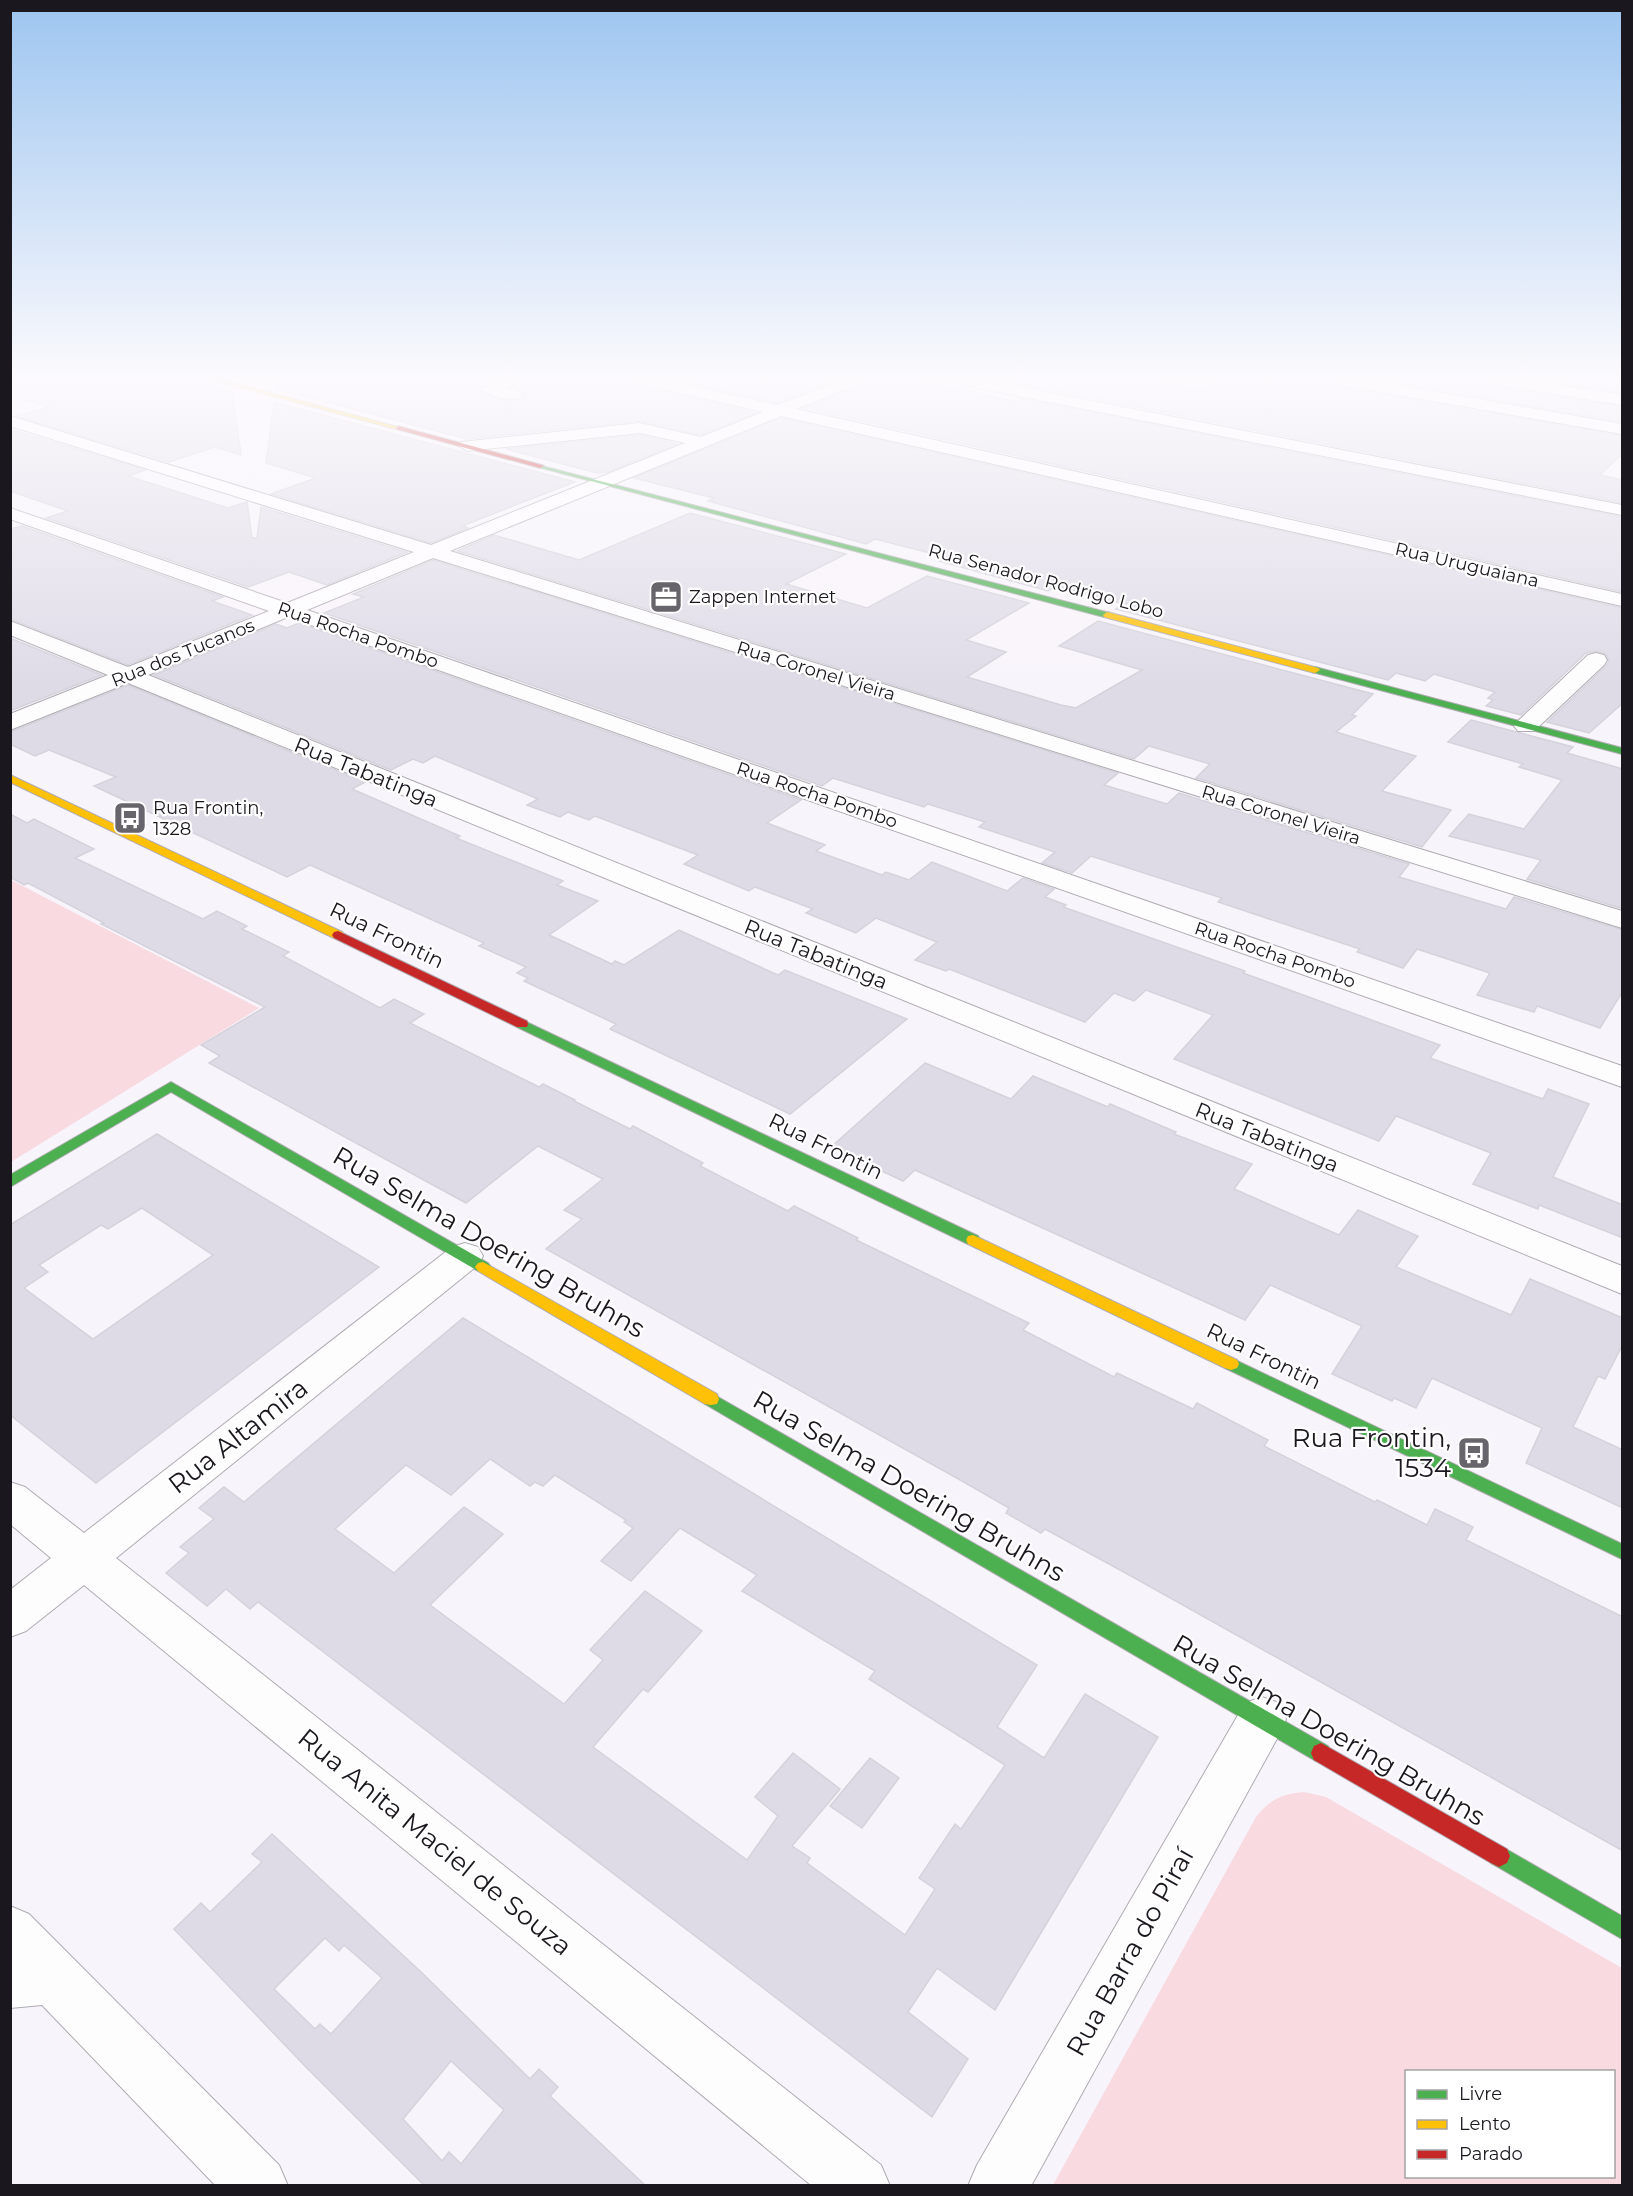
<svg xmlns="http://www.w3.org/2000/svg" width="1633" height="2196" viewBox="0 0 1633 2196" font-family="Montserrat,sans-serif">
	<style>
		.green { fill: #f8dae0; fill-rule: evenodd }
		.building { fill: #dedbe7; stroke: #d4d2db; stroke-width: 1.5; fill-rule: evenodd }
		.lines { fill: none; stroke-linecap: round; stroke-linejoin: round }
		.street-casing { stroke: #afabb2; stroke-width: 2 }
		.fast-casing { stroke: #afabb2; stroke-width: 2 }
		.slow-casing { stroke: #afabb2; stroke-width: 2 }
		.jam-casing { stroke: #afabb2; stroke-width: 2 }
		.street { fill: #fefdfe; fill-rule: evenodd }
		.fast { fill: #4caf50; fill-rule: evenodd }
		.slow { fill: #ffc107; fill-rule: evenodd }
		.jam { fill: #c62828; fill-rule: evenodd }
		.labels { text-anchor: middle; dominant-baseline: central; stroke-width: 4.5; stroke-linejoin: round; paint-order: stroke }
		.far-street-label { font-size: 18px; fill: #1b171e; stroke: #fff }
		.far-poi-label { font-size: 18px; fill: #1b171e; stroke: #fff; text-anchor: start }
		.street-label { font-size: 21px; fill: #1b171e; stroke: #fff }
		.near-street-label { font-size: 26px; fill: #1b171e; stroke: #fff }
		.near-poi-label { font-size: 26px; fill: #1b171e; stroke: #fff; text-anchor: end }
	</style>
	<rect width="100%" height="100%" fill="#f8f4fb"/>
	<!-- green -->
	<g class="green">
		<polygon points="11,880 259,1008 11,1162"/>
		<path d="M1304,1792L1326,1797L1622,1968V2185H1053L1256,1817C1270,1799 1282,1794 1304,1792ZM1406,2072H1614V2176H1406Z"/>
	</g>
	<!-- building -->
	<g class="building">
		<polygon points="10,380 206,380 210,385 232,391 241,455 215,447 169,462 16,416 49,407 10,395"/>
		<polygon points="277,380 496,380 480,390 494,398 511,401 525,397 522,390 512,387 524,380 635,380 638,385 756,413 701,435 640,421 467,439 276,389"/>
		<polygon points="674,380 836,380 778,403"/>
		<polygon points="864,380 912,380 1019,402 1019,398 1623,517 1623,592 804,408 861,385"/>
		<polygon points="1021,380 1145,380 1203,390 1221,380 1331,380 1341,387 1623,436 1623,453 1600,475 1623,480 1623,503 1020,384"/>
		<polygon points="1380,380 1489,380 1499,387 1623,407 1623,422"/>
		<polygon points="1540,380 1623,380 1623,393 1622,393"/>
		<polygon points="274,402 575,482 467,524 463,526 468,528 431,543 271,494 316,478 266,463"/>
		<polygon points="781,418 1623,608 1623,703 1589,733 1547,722 1606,666 1609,661 1606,654 1597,651 1586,653 1521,715 1486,706 1493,700 1488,698 1495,692 1434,674 1425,681 1396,673 1388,680 1116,609 1124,604 1057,586 1048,591 939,561 946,557 875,539 866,544 708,501 714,498 634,478"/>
		<polygon points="10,429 145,470 128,476 228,508 247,502 252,538 257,538 261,507 407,552 327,585 289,572 248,587 46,518 68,511 10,491"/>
		<polygon points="640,435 677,444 607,472 597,473 506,449"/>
		<polygon points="690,513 846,554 786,584 867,608 927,576 1029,603 966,640 1006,652 967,677 1061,705 1076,708 1142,670 1059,646 1098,621 1373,694 1352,715 1356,716 1336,732 1416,756 1382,791 1451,810 1422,847 1196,778 1210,764 1149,746 1134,759 457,551 494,535 579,560"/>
		<polygon points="22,526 223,597 212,601 252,615 128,665 10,619 10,529"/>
		<polygon points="433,560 1118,773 1104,785 1167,804 1179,793 1409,864 1399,877 1506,909 1514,897 1623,930 1623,991 1600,1028 1537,1006 1534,1012 1477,995 1490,973 1417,949 1403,968 1357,952 1360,949 1218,902 1222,898 1091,856 1072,873 1042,863 1055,852 979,827 985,822 928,804 924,807 833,778 822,786 324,613 364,597 353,594"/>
		<polygon points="299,623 801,800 767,823 825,845 816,851 882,875 886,872 909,880 932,862 1007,891 1023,878 1054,889 1045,897 1066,905 1063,907 1245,971 1243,973 1440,1045 1430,1058 1543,1099 1548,1089 1589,1104 1553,1177 1623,1205 1623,1238 1539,1205 1538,1209 1473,1184 1491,1153 1396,1116 1379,1141 1174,1059 1213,1015 1146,990 1134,1001 1114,993 1085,1022 949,969 946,971 915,960 937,942 876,918 856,933 806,913 813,909 755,887 749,891 684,864 698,855 595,816 589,820 568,812 560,817 527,805 538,799 435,756 423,763 413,759 391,770 154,675 276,624 287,628"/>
		<polygon points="10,638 102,675 10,711"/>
		<polygon points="128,685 365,782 352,789 460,836 456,838 563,881 557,885 598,901 549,935 612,964 615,961 624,965 679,930 778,975 785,970 907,1019 790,1114 610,1029 616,1024 524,981 528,978 517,973 526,967 479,946 484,943 310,865 287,877 94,786 116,777 49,750 35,756 10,744 10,732"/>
		<polygon points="1471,720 1573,747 1567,753 1623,769 1623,909 1527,879 1541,860 1449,836 1469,814 1524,829 1562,780 1519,767 1523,764 1448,742"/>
		<polygon points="10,814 27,823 34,819 94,849 75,858 203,919 217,911 247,926 242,929 289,952 283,956 380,1008 394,999 424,1014 410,1023 539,1087 543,1084 575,1100 574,1101 630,1129 633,1126 703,1163 700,1166 788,1211 794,1206 858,1238 856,1240 1029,1323 1023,1330 1114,1377 1117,1373 1193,1409 1197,1403 1268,1440 1264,1446 1375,1502 1377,1500 1427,1525 1435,1509 1473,1527 1466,1540 1623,1617 1623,1851 1131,1576 1045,1529 1041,1533 1006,1513 1009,1508 962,1481 546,1249 582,1219 564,1210 603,1179 538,1146 466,1203 209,1063 220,1056 201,1045 265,1007 101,924 104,923 28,883 24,885 10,877"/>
		<polygon points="925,1063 1011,1099 1033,1076 1108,1107 1110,1104 1176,1132 1174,1134 1252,1164 1234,1189 1339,1235 1358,1210 1418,1236 1396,1267 1511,1315 1530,1279 1623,1318 1623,1344 1605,1379 1598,1376 1573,1427 1623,1450 1623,1508 1526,1463 1542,1428 1432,1378 1416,1408 1394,1398 1392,1401 1332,1374 1362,1326 1270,1285 1245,1320 915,1170 903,1181 831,1147"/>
		<path d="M157,1134L379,1267L96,1483L10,1415V1225ZM142,1208L213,1255L93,1339L24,1288L48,1272L39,1265L101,1225L108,1229Z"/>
		<path d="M463,1318L1037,1665L997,1727L1044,1758L1085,1694L1158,1737L995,2010L937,1968L908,2012L968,2059L932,2117L258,1602L250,1609L226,1589L207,1606L166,1573L189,1553L180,1547L214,1519L199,1508L224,1487L244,1502ZM490,1459L530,1486L535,1482L543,1486L555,1475L626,1520L624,1522L633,1528L601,1561L631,1581L680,1528L757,1575L742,1591L875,1671L869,1679L1005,1765L961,1829L955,1824L919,1878L935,1889L905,1935L807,1863L810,1858L792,1846L840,1789L793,1753L755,1797L778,1816L747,1860L593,1747L643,1689L648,1692L702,1631L645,1591L590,1650L603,1660L564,1704L430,1605L503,1534L464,1507L394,1573L335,1529L406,1465L451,1495Z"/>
		<polygon points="870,1758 899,1778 862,1828 830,1806"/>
		<path d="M272,1834L420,1971L530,2079L539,2069L558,2087L550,2096L646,2186H421L423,2184L304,2065L174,1929L201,1903L210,1912L262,1862L252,1854ZM325,1938L339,1951L344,1945L382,1978L331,2034L320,2024L315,2029L274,1989ZM451,2061L504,2110L461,2164L449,2152L442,2161L403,2119Z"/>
	</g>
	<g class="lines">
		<defs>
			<g id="street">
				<path d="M501,380H522L506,388L520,392L523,395L520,398C511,401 489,396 482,389Z"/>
				<polygon points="637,380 664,380 778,405 842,380 862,380 860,383 796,409 1622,594 1622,606 781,416 450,551 1622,911 1622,928 433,558 307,610 1622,1066 1622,1087 288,617 148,675 1622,1266 1622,1294 128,683 10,730 10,714 108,675 10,635 10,621 128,667 269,611 10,519 10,508 287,603 414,552 10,426 10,416 431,545 685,443 640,433 467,451 459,446 461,442 640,423 701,437 763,412 639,383"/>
				<polygon points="955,380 986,380 1622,505 1622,515 963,385"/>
				<polygon points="1333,380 1367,380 1622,424 1622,434 1341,385"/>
				<polygon points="1491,380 1526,380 1622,395 1622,405 1499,385"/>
				<polygon points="1596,653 1604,655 1607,660 1604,665 1534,731 1518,731 1514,726 1518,721 1588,655"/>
				<polygon points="465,1243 478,1247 483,1256 478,1265 116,1558 881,2165 890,2186 812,2186 84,1585 26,1631 10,1637 10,1590 51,1558 10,1524 10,1482 25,1487 84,1533 452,1247"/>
				<polygon points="1262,1697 1279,1703 1286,1719 1279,1735 1031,2186 968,2186 977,2165 1245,1703"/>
				<polygon points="10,1906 29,1914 279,2165 288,2186 216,2186 42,2005 10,2008"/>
			</g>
			<g id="fast">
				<polygon points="538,465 1110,613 1111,615 1104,617 538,467"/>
				<polygon points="1315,667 1622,748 1622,754 1312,672 1312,668"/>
				<polygon points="522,1020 978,1236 980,1240 978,1244 968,1244 517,1027 516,1024"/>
				<polygon points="171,1082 488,1263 491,1267 488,1271 478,1271 171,1092 10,1187 10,1175"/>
				<polygon points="1231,1358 1622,1544 1622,1559 1225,1368 1223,1364 1225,1360"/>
				<polygon points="711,1393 1328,1746 1331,1753 1328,1760 1321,1763 1314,1760 705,1404 703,1399 705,1394"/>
				<polygon points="1499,1845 1622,1916 1622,1939 1491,1863 1488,1856 1491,1849"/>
			</g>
			<g id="slow">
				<polygon points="213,380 223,380 401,428 396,429"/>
				<polygon points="1107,612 1318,668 1320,670 1315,673 1104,617 1103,615"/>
				<polygon points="10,775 342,932 344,935 342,938 334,938 10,782"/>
				<polygon points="973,1235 1237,1360 1239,1364 1237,1368 1231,1370 1225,1368 968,1244 966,1240 968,1236"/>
				<polygon points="483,1262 717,1394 719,1399 717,1404 711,1405 705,1404 478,1271 475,1267 478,1263"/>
			</g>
			<g id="jam">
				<polygon points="398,426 542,465 544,466 540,468 396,429"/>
				<polygon points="338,931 527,1021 528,1024 527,1027 517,1027 334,938 332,935 334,932"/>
				<polygon points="1321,1743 1507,1849 1510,1856 1507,1863 1499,1867 1491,1863 1314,1760 1311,1753 1314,1746"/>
			</g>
		</defs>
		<!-- street casing -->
		<use href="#street" class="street-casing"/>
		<!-- fast casing -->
		<use href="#fast" class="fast-casing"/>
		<!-- slow casing -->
		<use href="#slow" class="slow-casing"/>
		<!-- jam casing -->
		<use href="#jam" class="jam-casing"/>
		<!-- street -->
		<use href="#street" class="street"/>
		<!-- fast -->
		<use href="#fast" class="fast"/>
		<!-- slow -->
		<use href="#slow" class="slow"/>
		<!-- jam -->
		<use href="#jam" class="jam"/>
	</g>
	<!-- sky -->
	<linearGradient id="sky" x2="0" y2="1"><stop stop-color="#9dc5f0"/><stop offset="0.55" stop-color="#fcfafd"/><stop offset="1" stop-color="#fcfafd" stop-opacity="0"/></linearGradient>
	<rect width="1633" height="687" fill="url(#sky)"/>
	<!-- icons -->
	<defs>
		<symbol id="office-square" viewBox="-11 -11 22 22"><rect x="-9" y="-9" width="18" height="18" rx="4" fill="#68646b" stroke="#fff"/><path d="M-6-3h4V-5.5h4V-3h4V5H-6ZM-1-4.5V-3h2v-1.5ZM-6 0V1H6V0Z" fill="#fff"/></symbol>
		<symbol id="bus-square" viewBox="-11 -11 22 22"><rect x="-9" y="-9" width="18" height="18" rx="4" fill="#68646b" stroke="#fff"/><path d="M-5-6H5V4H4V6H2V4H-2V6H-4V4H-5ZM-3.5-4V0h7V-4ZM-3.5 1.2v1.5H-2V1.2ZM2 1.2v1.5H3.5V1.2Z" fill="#fff"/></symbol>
	</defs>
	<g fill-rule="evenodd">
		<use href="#office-square" x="647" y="578" width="38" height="38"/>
		<use href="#bus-square" x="111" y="799" width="38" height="38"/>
		<use href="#bus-square" x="1455" y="1434" width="38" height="38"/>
	</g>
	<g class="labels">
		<!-- far-street labels -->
		<g class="far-street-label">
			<text transform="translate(1467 565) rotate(13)">Rua Uruguaiana</text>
			<text transform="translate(1046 581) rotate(15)">Rua Senador Rodrigo Lobo</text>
			<text transform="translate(358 635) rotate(19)">Rua Rocha Pombo</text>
			<text transform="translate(183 653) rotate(-22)">Rua dos Tucanos</text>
			<text transform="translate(816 671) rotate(17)">Rua Coronel Vieira</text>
			<text transform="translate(817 795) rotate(19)">Rua Rocha Pombo</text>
			<text transform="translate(1281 815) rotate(17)">Rua Coronel Vieira</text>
			<text transform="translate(1275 955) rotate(19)">Rua Rocha Pombo</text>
		</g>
		<!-- far-poi labels -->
		<g class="far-poi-label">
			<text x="689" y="597">Zappen Internet</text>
			<text x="153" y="808">Rua Frontin,<tspan x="153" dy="21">1328</tspan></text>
		</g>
		<!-- street labels -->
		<g class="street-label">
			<text transform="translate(366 772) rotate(22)">Rua Tabatinga</text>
			<text transform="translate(387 935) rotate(26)">Rua Frontin</text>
			<text transform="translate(816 954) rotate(22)">Rua Tabatinga</text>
			<text transform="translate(1267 1137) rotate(22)">Rua Tabatinga</text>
			<text transform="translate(826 1146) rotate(26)">Rua Frontin</text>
			<text transform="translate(1264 1356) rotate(26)">Rua Frontin</text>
		</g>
		<!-- near-street labels -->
		<g class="near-street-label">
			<text transform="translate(489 1242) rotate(30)">Rua Selma Doering Bruhns</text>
			<text transform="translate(238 1436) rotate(-38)">Rua Altamira</text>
			<text transform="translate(909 1486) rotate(30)">Rua Selma Doering Bruhns</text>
			<text transform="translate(1329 1730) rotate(30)">Rua Selma Doering Bruhns</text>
			<text transform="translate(435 1842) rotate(39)">Rua Anita Maciel de Souza</text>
			<text transform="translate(1130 1952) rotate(-61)">Rua Barra do Piraí</text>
		</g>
		<!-- near-poi labels -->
		<g class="near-poi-label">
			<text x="1451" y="1438">Rua Frontin,<tspan x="1451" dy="30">1534</tspan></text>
		</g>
	</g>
	<!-- border -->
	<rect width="1633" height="2196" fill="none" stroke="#1b171e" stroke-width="24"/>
	<!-- legend -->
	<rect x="1405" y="2070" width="210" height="108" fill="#ffffff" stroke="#a4a2a5" stroke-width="1.5"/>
	<rect x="1417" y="2090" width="30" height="9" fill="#4caf50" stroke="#a4a2a5" stroke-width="1.5"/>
	<text x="1459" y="2100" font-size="18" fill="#1b171e">Livre</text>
	<rect x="1417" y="2120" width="30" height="9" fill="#ffc107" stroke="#a4a2a5" stroke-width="1.5"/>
	<text x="1459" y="2130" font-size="18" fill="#1b171e">Lento</text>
	<rect x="1417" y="2150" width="30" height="9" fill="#c62828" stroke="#a4a2a5" stroke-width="1.5"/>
	<text x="1459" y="2160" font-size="18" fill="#1b171e">Parado</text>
</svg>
